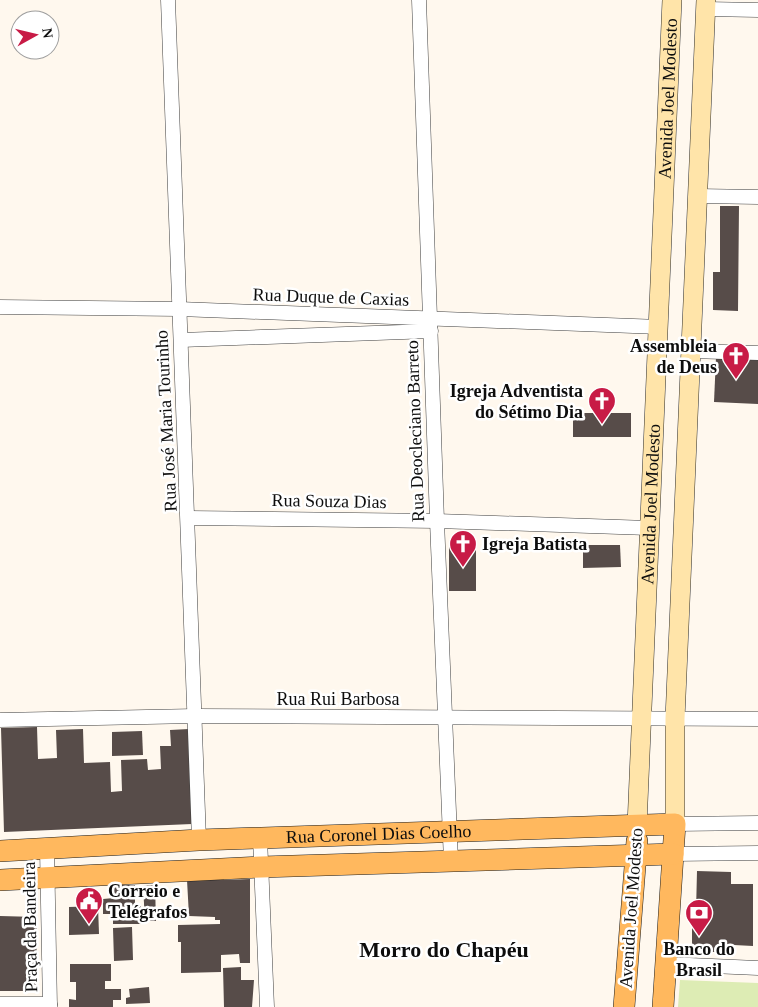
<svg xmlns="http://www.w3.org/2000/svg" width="758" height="1007" viewBox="0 0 758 1007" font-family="'Times New Roman',serif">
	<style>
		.green { fill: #ddecb4 }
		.building { fill: #574c49 }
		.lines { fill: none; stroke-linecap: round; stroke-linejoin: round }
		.street-casing { stroke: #404040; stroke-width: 15 }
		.secondary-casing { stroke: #2f2f2f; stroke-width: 20 }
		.primary-casing { stroke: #1e1e1e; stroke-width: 22 }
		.street { stroke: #fff; stroke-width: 14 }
		.secondary { stroke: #ffe4a9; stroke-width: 19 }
		.primary { stroke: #ffb85e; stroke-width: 21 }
		.labels { text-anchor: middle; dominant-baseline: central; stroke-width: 5; stroke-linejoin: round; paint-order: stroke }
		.street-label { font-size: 18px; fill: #0d0d0d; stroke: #fff }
		.poi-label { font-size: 18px; font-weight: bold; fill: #0d0d0d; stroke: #fff; text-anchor: end }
		.district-label { font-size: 22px; font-weight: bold; fill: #0d0d0d; stroke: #fff }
	</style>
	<rect width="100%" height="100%" fill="#fff8ee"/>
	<!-- green -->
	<polygon class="green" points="680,980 758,983 758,1007 678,1007"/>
	<!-- building -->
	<g class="building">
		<polygon points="720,206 739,206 738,311 713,310 713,272 720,272"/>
		<polygon points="716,357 758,359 758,404 714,402"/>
		<rect x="573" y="413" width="58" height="24"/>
		<polygon points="583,545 620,545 621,567 583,568"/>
		<rect x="449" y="546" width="27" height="45"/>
		<polygon points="37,727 38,759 57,758 56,730 83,729 84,763 110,762 111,792 122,791 121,760 147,759 148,770 161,769 160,746 171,746 170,730 189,729 192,824 4,832 1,728"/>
		<polygon points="142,731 143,755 112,756 112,732"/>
		<polygon points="697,871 731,872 731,884 753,884 753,946 734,945 734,952 692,952 692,928 705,928 705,912 696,912"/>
		<polygon points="223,877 224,880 250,879 250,963 240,963 239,954 221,955 221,972 181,973 181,942 178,942 178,925 220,924 220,920 215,920 215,917 189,916 187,880"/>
		<polygon points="114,885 135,885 135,906 141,906 141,924 113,924 113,914 103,914 103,899 114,898"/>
		<polygon points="155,885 156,921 145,921 143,886"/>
		<polygon points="98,906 99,934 69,935 69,907"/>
		<polygon points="0,916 37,917 36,991 0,991"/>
		<polygon points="132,927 133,960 114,961 113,928"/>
		<polygon points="70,964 111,964 111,981 105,981 105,989 121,989 121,1000 113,1000 113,1007 69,1007 69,999 76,1000 76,982 70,982"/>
		<polygon points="241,967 241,980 254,980 252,1007 224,1007 223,968"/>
		<polygon points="149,987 150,1003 126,1004 126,998 130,997 129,989"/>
	</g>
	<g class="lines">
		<defs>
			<g id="street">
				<polyline points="168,0 199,840"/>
				<polyline points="419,0 437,521 451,861"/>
				<polyline points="706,9 758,10"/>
				<polyline points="698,196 758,197"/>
				<polyline points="0,307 179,309 660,327"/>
				<polyline points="181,340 431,331"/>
				<polyline points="690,351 758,353"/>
				<polyline points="189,518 437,521 649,528"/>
				<polyline points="0,720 195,716 758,719"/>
				<polyline points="675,824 758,823"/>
				<polyline points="260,838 267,1007"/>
				<polyline points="47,849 50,1007"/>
				<polyline points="673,854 758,853"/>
				<polyline points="666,964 758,968"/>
				<polyline points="0,1004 50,1004"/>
			</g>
			<g id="secondary">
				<polyline points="675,824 675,719 706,0"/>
				<path id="s1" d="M637,826L672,0"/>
			</g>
			<g id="primary">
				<path id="s2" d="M0,851L199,840L675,824L663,1007"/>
				<polyline points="0,880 261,867 673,854"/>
				<polyline points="624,1007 637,841"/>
			</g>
		</defs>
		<!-- street casing -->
		<use href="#street" class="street-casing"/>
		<!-- secondary casing -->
		<use href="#secondary" class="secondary-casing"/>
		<!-- primary casing -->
		<use href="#primary" class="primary-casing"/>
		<!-- street -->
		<use href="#street" class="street"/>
		<!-- secondary -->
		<use href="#secondary" class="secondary"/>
		<!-- primary -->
		<use href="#primary" class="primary"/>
	</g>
	<!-- icons -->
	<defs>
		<symbol id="church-pin" viewBox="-11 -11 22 30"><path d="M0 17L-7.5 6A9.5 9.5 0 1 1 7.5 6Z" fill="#c81b46" stroke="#fff"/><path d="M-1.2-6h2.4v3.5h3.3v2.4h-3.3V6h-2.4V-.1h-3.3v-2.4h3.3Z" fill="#fff"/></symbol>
		<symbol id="civic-pin" viewBox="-11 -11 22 30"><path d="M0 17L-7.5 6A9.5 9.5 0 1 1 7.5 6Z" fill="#c81b46" stroke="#fff"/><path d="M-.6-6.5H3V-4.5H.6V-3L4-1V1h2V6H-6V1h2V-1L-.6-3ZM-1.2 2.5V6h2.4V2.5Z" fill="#fff"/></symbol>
		<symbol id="bank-pin" viewBox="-11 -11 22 30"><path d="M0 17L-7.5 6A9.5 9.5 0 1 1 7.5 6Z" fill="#c81b46" stroke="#fff"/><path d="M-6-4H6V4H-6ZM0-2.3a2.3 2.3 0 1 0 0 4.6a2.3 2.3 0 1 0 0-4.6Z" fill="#fff"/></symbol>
	</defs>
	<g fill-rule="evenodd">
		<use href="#church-pin" x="720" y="340" width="32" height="43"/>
		<use href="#church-pin" x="586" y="385" width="32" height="43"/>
		<use href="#church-pin" x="447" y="528" width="32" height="43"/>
		<use href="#civic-pin" x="73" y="885" width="32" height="43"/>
		<use href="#bank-pin" x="683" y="897" width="32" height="43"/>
	</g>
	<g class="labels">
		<!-- street labels -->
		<g class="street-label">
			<text stroke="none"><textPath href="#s1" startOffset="728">Avenida Joel Modesto</textPath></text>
			<text transform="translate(331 297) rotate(2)">Rua Duque de Caxias</text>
			<text transform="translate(166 421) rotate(-93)">Rua José Maria Tourinho</text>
			<text transform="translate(415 431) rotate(-92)">Rua Deocleciano Barreto</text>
			<text transform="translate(329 501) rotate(1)">Rua Souza Dias</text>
			<text stroke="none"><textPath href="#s1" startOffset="322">Avenida Joel Modesto</textPath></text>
			<text x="338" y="699">Rua Rui Barbosa</text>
			<text stroke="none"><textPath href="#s2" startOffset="379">Rua Coronel Dias Coelho</textPath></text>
			<text transform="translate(631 908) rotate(-86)">Avenida Joel Modesto</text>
			<text transform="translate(30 927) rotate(-91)">Praça da Bandeira</text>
		</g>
		<!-- poi labels -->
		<g class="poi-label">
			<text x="717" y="346">Assembleia<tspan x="717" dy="21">de Deus</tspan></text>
			<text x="583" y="391">Igreja Adventista<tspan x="583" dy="21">do Sétimo Dia</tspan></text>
			<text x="482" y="544" text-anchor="start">Igreja Batista</text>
			<text x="108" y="891" text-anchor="start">Correio e<tspan x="108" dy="21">Telégrafos</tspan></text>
			<text x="699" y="949" text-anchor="middle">Banco do<tspan x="699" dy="21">Brasil</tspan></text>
		</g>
		<!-- district labels -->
		<g class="district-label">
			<text x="444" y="949">Morro do Chapéu</text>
		</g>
	</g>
	<!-- north arrow -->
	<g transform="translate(35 35) rotate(82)"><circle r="24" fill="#ffffff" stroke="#9e9e9e"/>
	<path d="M0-4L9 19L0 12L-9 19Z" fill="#c81b46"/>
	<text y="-8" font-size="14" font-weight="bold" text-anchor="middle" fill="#0d0d0d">N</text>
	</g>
</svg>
